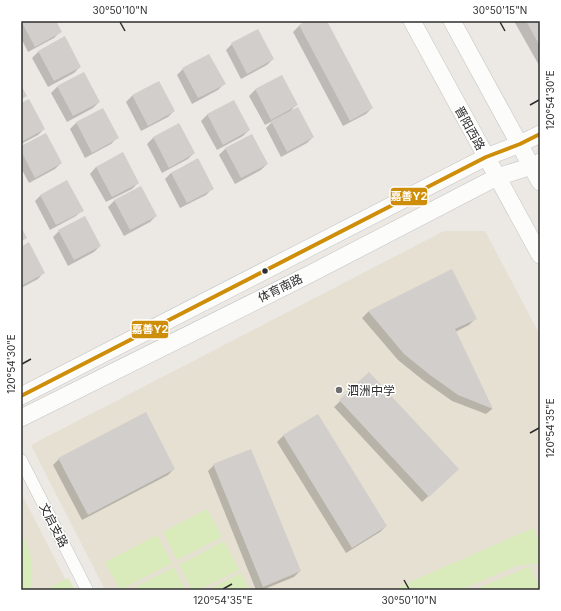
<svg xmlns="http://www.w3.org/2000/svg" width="561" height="611" viewBox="0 0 561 611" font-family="Inter,'Noto Sans SC',sans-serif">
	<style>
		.education { fill: #e6e0d3 }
		.pitch { fill: #d9eabb }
		.shadow { fill: #0003 }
		.building { fill: #d1cecb }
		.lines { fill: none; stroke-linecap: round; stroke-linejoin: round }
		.street-casing { stroke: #c5c4c5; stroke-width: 13 }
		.secondary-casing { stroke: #c5c4c5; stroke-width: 18 }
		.street { stroke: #fcfcfb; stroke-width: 12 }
		.secondary { stroke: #fcfcfb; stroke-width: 17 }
		.bus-1-casing { stroke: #fff; stroke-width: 7 }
		.bus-1 { stroke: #cf8e09; stroke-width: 4 }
		.ticks { fill: none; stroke: #2e2e2e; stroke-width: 1.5 }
		.bus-dot { fill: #2e2e2e; stroke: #fff; stroke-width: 1.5 }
		.poi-dot { fill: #706f6e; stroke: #fff; stroke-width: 1.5 }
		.labels { text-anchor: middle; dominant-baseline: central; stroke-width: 3; stroke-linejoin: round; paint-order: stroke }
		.street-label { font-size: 12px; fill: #2e2e2e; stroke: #fff }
		.poi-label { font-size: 12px; fill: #2e2e2e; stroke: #fff; text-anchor: start }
		.line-badge { stroke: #fff; stroke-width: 1.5 }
		.badge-label { font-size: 11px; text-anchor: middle; font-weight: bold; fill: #fff }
		.neatline { fill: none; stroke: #2e2e2e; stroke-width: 1.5 }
		.ticks-label { font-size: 10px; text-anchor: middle; fill: #2e2e2e }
	</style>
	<rect width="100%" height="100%" fill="#ece8e4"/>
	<!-- education -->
	<g class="education">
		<polygon points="444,231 485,231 540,335 540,590 105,590 31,445"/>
		<polygon points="21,493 71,590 21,590"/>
	</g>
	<!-- pitch -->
	<g class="pitch">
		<polygon points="207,509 222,537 177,560 163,532"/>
		<polygon points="533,528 538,541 540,541 540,563 516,566 461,590 392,590"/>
		<path d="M21,532C32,550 35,570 30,590H21Z"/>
		<polygon points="157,535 172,563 120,590 105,562"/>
		<polygon points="224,541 239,570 199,590 192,590 179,565"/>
		<polygon points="530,566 540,590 474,590"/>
		<polygon points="174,567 186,590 130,590"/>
		<polygon points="241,573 249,590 207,590"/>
		<polygon points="68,578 75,590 45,590"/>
	</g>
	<!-- shadow -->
	<g class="shadow">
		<polygon points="21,21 55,21 60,32 54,38 28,52 21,38"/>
		<polygon points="308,21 326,21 372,108 366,114 343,126 293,32 299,26"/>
		<polygon points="514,21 540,21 540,67"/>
		<polygon points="232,44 273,59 267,65 241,79 226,50"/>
		<polygon points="38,52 80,67 74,73 48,87 32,58"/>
		<polygon points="183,69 224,84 218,90 192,104 177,75"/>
		<polygon points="83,73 99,102 93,108 67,122 51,93 57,87"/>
		<polygon points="281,76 296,105 289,113 313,137 307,143 281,157 266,128 273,121 265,125 249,96 255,90"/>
		<polygon points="158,82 174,111 168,117 141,131 126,102 132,96"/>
		<polygon points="233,101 249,130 243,136 217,150 201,121 207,115"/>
		<polygon points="21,104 44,129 38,135 21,144"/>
		<polygon points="102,109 117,138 111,144 85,158 70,129 76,123"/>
		<polygon points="179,124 194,153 188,159 162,173 147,144 153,138"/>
		<polygon points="251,135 267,164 261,170 235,184 219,155 225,149"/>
		<polygon points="21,147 61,163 55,169 29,183 21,168"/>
		<polygon points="122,154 138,183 132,189 106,202 90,174 96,167"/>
		<polygon points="197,160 212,189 206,195 180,208 165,179 171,173"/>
		<polygon points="140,187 156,216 150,222 124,236 108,207 114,201"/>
		<polygon points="41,195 82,210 76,216 50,230 35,201"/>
		<polygon points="59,231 100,246 94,252 68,266 53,237"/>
		<polygon points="21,248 44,272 38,279 21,288"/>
		<polygon points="451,271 475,319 469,325 455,332 492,409 486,414 452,401 424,381 398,360 362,318 368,312"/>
		<polygon points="369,374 451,475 422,502 334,407"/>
		<polygon points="317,415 386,526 380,532 346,553 277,442 283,436"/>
		<polygon points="59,459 174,469 168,475 82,520 53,465"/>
		<polygon points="214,465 300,571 294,577 262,590 256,590 208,471"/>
	</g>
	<!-- building -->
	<g class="building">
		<polygon points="21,21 56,21 62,32 35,47"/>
		<polygon points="306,21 327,21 373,108 350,121 299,25"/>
		<polygon points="526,21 540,21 540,46"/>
		<polygon points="258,29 274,59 247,74 231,43"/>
		<polygon points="65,36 81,67 54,81 38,51"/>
		<polygon points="209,54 226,84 198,98 182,68"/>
		<polygon points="84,72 100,102 73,116 57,86"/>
		<polygon points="282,75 298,105 271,120 255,89"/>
		<polygon points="159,81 175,111 148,126 132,95"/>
		<polygon points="21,85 27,96 21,99"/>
		<polygon points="29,99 45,129 21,142 21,103"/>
		<polygon points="234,100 250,130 223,145 207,114"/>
		<polygon points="298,107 314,137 287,152 271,121"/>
		<polygon points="103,108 119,138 92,153 76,122"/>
		<polygon points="179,123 195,153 169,168 153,137"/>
		<polygon points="46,133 62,163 35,178 21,151 21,146"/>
		<polygon points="252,134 268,164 241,178 225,148"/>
		<polygon points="123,152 139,183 112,197 96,167"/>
		<polygon points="198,158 214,189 187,203 171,173"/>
		<polygon points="67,180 84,211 56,225 40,195"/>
		<polygon points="141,186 157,216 130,230 114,200"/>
		<polygon points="85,216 101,246 74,260 58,230"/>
		<polygon points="21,227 27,238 21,241"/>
		<polygon points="29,242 45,273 21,286 21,247"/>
		<polygon points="452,269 477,319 455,329 493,409 458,395 430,375 404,354 368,311"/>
		<polygon points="369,372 459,469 429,497 339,400"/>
		<polygon points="146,412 175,469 88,515 58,458"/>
		<polygon points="318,414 387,526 352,548 283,435"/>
		<polygon points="251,449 301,571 263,587 213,464"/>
	</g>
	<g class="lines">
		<defs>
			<polyline id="street" points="21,460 87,590"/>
			<g id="secondary">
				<polyline points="412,21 540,255"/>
				<polyline points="452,21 540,182"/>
				<polyline points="21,396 486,157 520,144 540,134"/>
				<polyline points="21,418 310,274 497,177 532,166 540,162"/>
			</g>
		</defs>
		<!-- street casing -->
		<use href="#street" class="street-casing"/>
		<!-- secondary casing -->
		<use href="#secondary" class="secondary-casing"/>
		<!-- street -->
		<use href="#street" class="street"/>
		<!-- secondary -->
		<use href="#secondary" class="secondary"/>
		<defs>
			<polyline id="bus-1" points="21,396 486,157 520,144 540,134"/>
		</defs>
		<!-- bus-1 casing -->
		<use href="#bus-1" class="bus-1-casing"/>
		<!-- bus-1 -->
		<use href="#bus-1" class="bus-1"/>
	</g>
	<!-- ticks -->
	<path class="ticks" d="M120,22L125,31M500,22L505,31M530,105L539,100M22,364L31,359M530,433L539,428M404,580L409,589M223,589L232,584"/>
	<!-- markers -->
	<circle class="bus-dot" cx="265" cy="271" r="3.5"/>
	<circle class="poi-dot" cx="339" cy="390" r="4"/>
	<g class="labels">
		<!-- street labels -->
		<g class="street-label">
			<text transform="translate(470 128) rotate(61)">晋阳西路</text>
			<text transform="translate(280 288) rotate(-26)">体育南路</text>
			<text transform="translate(54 525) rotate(63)">文启支路</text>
		</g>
		<!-- poi labels -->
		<g class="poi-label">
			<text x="347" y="390">泗洲中学</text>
		</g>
	</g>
	<g class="line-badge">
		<rect x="390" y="187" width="38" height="19" rx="4" fill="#cf8e09"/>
		<rect x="131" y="320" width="38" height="19" rx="4" fill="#cf8e09"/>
	</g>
	<g class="badge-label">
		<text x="409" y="200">嘉善Y2</text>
		<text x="150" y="333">嘉善Y2</text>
	</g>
	<!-- border -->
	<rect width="561" height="611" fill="none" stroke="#ffffff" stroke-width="44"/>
	<rect x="22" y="22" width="517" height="567" class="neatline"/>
	<g class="ticks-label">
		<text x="120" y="14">30°50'10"N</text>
		<text x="500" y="14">30°50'15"N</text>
		<text transform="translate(550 100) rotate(-90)" y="4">120°54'30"E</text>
		<text transform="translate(11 364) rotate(-90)" y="4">120°54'30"E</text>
		<text transform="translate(550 428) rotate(-90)" y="4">120°54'35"E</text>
		<text x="223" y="604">120°54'35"E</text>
		<text x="409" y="604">30°50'10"N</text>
	</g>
</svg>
